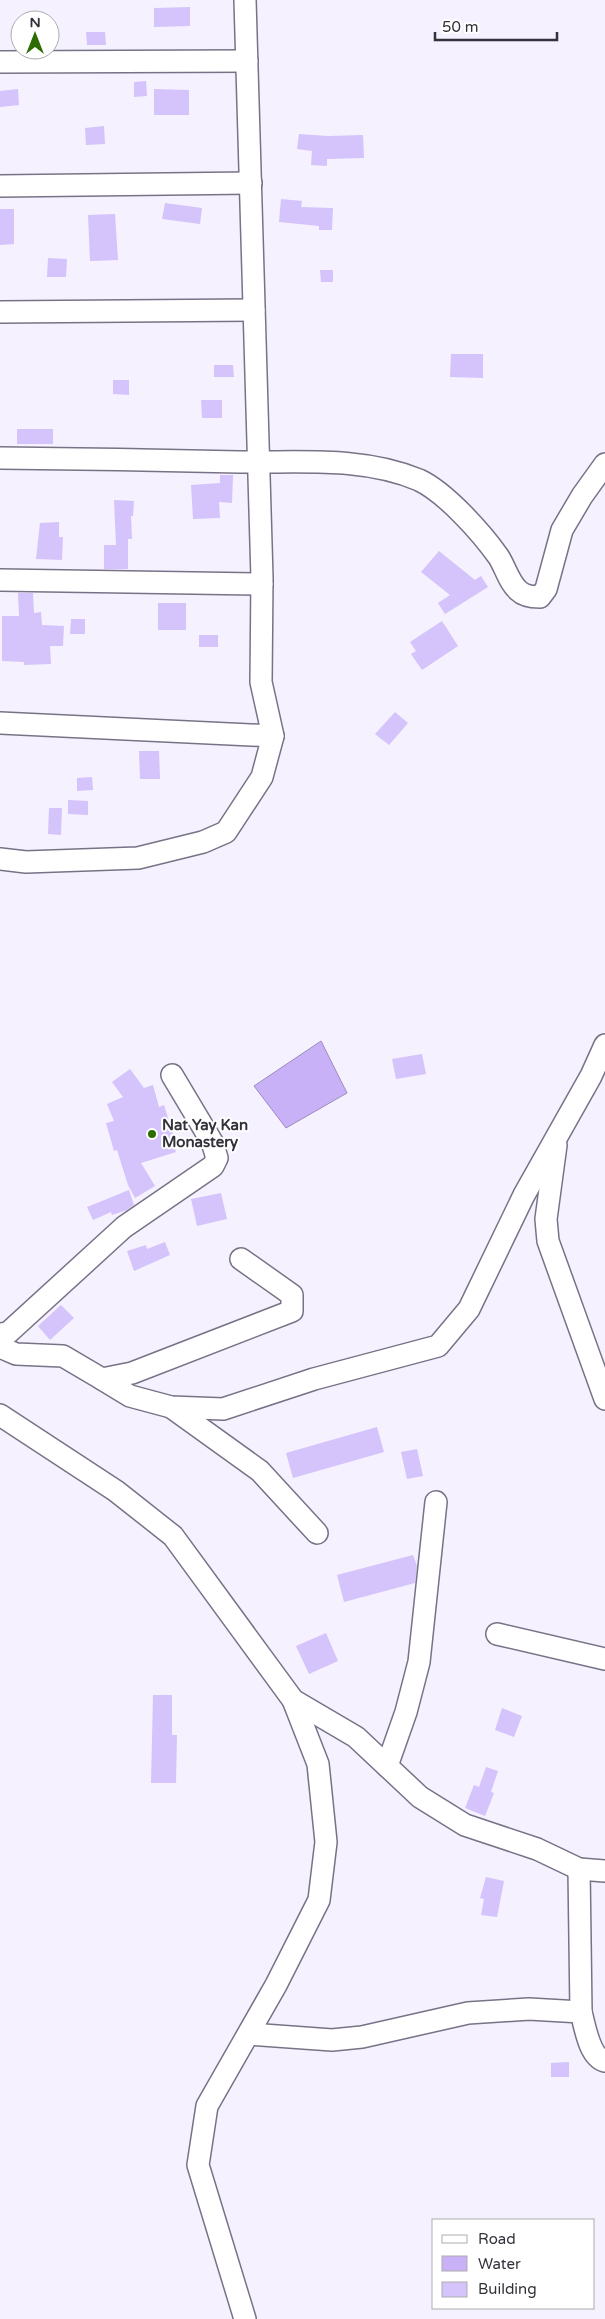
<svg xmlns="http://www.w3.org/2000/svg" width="605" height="2319" viewBox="0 0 605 2319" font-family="'Varela Round',sans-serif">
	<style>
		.water { fill: #c8b1f7; stroke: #9b8bbe }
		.building { fill: #d5c3fb }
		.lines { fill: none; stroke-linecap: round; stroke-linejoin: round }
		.minor-casing { stroke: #787286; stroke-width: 24 }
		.minor { stroke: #fff; stroke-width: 21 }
		.poi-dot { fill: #2d6c00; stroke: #fff; stroke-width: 2 }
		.labels { text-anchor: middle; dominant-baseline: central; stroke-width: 4; stroke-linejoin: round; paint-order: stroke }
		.poi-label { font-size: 15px; font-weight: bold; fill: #333139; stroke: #fff; text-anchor: start }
	</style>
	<rect width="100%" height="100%" fill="#f5f1ff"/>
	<!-- water -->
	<polygon class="water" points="321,1041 347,1093 286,1128 254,1086"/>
	<!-- building -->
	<g class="building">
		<polygon points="190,7 190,26 154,27 154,8"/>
		<polygon points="86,32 105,32 106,45 87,45"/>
		<polygon points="146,81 147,96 134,97 134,82"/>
		<polygon points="18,89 19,105 0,107 0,91"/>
		<polygon points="154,89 189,90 189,115 154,115"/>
		<polygon points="104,126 105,144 86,145 85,128"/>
		<polygon points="299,134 328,136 363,135 364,158 327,159 327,166 311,165 312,151 297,149"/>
		<polygon points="281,199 302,201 301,207 333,208 332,230 319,230 319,226 279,222"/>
		<polygon points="165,203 202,208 200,224 162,219"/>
		<polygon points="0,209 14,209 14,244 0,245"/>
		<polygon points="115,214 118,260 90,261 88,215"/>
		<polygon points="48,258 67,259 66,277 47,277"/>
		<polygon points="320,270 333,270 333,282 321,282"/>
		<polygon points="451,354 483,354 483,378 450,377"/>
		<polygon points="214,365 233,365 234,377 214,377"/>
		<polygon points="113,380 129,380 129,395 113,394"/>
		<polygon points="201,400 222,400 222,418 202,418"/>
		<rect x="17" y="429" width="36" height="15"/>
		<polygon points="220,475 233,475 232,503 219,502 220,518 193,519 191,485 220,483"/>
		<polygon points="114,500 134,501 133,516 131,516 132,539 128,539 128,569 104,569 104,545 116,545"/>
		<polygon points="59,522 59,537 63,537 62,560 36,559 40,523"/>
		<polygon points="439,551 475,580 481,576 488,587 445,614 438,603 450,595 421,572"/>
		<polygon points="18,593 33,593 34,613 41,612 42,625 64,626 63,646 50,646 51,664 24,665 24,662 2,661 2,616 19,616"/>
		<rect x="158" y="603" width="28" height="27"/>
		<polygon points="71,619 85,619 85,634 70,634"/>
		<polygon points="442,621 458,646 422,670 411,654 416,651 410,642"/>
		<rect x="199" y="635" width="19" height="12"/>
		<polygon points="395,712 408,723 389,745 375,734"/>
		<polygon points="139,751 159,751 160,779 140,779"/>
		<polygon points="92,777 93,790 77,791 77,778"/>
		<polygon points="68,800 88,801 88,815 68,814"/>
		<polygon points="49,808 62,808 61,835 48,834"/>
		<polygon points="422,1054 426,1074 396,1079 392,1059"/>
		<polygon points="130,1069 144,1088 153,1085 159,1107 164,1105 173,1134 170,1135 176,1152 141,1163 155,1186 135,1198 128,1185 117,1150 114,1151 106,1123 114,1121 107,1104 123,1097 112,1082"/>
		<polygon points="129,1190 134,1205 127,1210 112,1215 111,1212 93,1220 87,1207"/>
		<polygon points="221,1193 227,1219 197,1226 191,1199"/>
		<polygon points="165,1242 170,1255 134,1271 127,1251 146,1245 147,1249"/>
		<polygon points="61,1305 74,1318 50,1340 38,1326"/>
		<polygon points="377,1427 384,1452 293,1478 286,1453"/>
		<polygon points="417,1449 423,1476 407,1479 401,1452"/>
		<polygon points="413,1555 417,1566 415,1583 344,1602 337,1575"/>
		<polygon points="326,1633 338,1661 309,1674 296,1646"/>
		<polygon points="153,1695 172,1695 172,1735 177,1735 176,1783 151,1783"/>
		<polygon points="502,1708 522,1716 514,1737 495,1730"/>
		<polygon points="486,1767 498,1771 491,1792 494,1793 485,1816 465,1808 474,1785 479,1787"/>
		<polygon points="486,1877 504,1881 497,1917 481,1915 484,1899 480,1898"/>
		<polygon points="569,2062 569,2077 551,2077 551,2063"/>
	</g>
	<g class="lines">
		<defs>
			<g id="minor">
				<polyline points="0,62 247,61"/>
				<polyline points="0,186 251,183"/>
				<polyline points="0,312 254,310"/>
				<path d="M0,458C80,459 159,460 239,462C299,463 362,456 419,480C445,492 481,532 498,556C505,566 509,583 519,591C524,596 533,597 540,597L546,589L562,530L582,496L605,464"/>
				<polyline points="0,580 262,584"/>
				<polyline points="0,723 273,736"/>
				<polyline points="0,859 26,862 138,858 203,842 226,832 262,777 273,736 261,682 262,578 245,0"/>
				<polyline points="556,1145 546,1219 548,1241 605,1399"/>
				<polyline points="0,1334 8,1333 124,1227 213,1166 217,1158 212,1142 172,1075"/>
				<polyline points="0,1347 16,1354 63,1356 102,1379 132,1373 292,1311 292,1295 241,1259"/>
				<polyline points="102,1379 130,1396 171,1407 223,1409 314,1379 438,1346 469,1309 524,1195 591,1076 605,1045"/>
				<polyline points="171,1407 260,1471 317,1533"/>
				<polyline points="0,1415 116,1491 173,1536 293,1700 318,1764 326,1842 319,1900 276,1985 207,2106 198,2165 245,2319"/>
				<polyline points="497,1634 605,1659"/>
				<polyline points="293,1700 356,1737 420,1797 465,1825 537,1849 579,1869 605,1871"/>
				<polyline points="387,1766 406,1712 419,1662 436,1502"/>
				<polyline points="579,1869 581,2012"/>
				<path d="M249,2034L332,2040L362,2037L468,2013L529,2009L581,2012C585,2026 589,2057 605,2061"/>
			</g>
		</defs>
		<!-- minor casing -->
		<use href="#minor" class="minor-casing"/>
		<!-- minor -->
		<use href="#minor" class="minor"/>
	</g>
	<!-- markers -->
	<circle class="poi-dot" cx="152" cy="1134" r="5"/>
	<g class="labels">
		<!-- poi labels -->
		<g class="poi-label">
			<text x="162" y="1125">Nat Yay Kan<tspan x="162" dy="17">Monastery</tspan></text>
		</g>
	</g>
	<!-- legend -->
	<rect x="432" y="2219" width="162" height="90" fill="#ffffff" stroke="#adadb0"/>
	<rect x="442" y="2235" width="25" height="8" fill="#ffffff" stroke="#adadb0"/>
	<text x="478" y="2244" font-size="15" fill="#333139">Road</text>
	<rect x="442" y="2256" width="25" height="15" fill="#c8b1f7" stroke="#adadb0"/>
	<text x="478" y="2269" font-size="15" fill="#333139">Water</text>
	<rect x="442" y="2282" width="25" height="15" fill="#d5c3fb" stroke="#adadb0"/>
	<text x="478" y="2294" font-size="15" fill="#333139">Building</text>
	<!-- north arrow -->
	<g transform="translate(35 35)"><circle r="24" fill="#ffffff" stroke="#adadb0"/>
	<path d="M0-4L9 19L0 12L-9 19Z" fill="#2d6c00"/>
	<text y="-8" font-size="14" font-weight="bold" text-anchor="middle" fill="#333139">N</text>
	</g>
	<!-- scale -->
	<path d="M435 32v8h122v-8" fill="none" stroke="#333139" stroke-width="2.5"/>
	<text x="442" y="32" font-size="15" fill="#333139" stroke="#ffffff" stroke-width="4" paint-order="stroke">50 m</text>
</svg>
